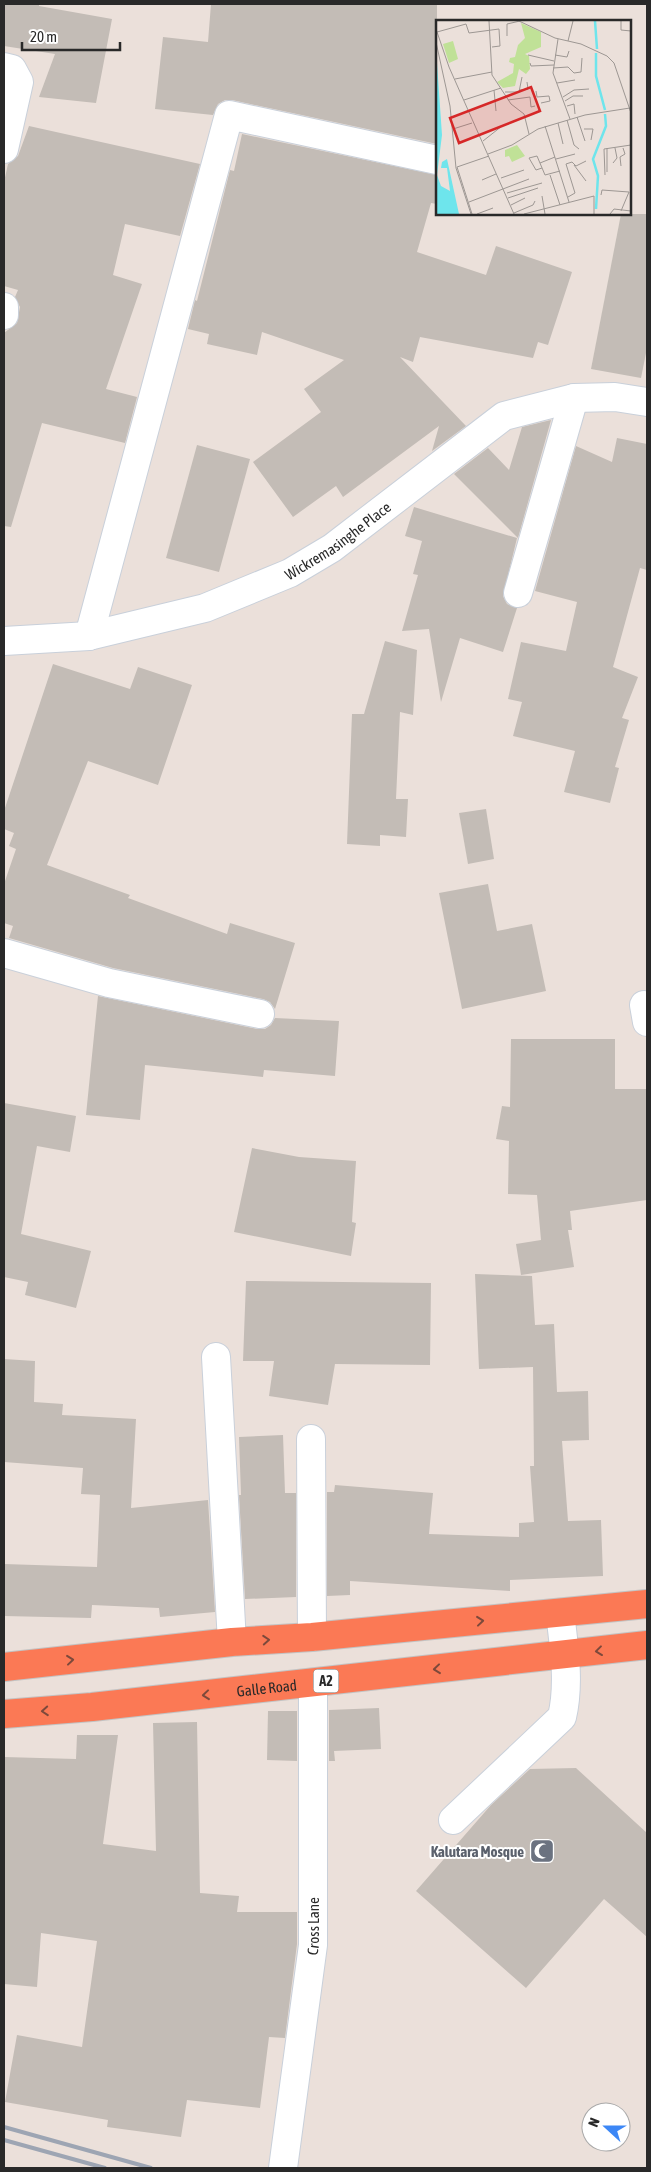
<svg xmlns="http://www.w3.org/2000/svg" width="651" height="2172" viewBox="0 0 651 2172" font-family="'Asap Condensed',sans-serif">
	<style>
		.building { fill: #c3bcb6 }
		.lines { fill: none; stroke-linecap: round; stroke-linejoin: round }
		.minor-casing { stroke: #c9d0da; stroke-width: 30 }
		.highway-casing { stroke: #c3c3c3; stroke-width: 30 }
		.minor { stroke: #fff; stroke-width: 28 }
		.highway { stroke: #fb7955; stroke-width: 28 }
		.rail { stroke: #9da5b3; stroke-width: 4 }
		.oneway { stroke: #7d493b }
		.labels { text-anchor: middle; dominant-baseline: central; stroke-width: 4; stroke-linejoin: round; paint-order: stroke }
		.shield { fill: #fff; stroke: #696969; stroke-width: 1 }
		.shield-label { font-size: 14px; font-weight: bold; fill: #292929 }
		.street-label { font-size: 15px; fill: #292929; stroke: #fff }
		.worship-label { font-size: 15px; font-weight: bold; fill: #5b616d; stroke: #fff; text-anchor: end }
		.inset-river { fill: none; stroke: #6ee5ec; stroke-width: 2.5 }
		.inset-road { fill: none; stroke: #9d9793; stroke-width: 1 }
		.view { fill: #d62828; fill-opacity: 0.15; stroke: #d62828; stroke-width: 2.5 }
		.inset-edge { fill: none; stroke: #292929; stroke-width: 2.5 }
	</style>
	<rect width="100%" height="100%" fill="#ebe0da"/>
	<!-- building -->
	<g class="building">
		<polygon points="4,4 39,4 39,6 112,19 96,103 39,97 55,54 4,46"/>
		<polygon points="211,4 437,4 437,144 232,100 225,100 218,104 213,115 155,109 163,37 208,42"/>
		<polygon points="29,126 200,164 180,236 125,224 113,275 142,284 106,389 137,397 125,443 42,423 11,527 4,526 4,333 17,323 20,307 15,297 18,290 4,286 4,182 8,164 18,156"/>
		<polygon points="242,134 437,175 437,204 431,203 417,252 486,275 496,246 572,272 548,345 538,342 533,358 420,337 413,362 400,357 466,426 432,451 439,426 343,497 336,486 293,517 253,462 321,412 304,389 344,360 262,332 257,355 207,344 209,334 188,329 195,300 197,301 230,170 234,171"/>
		<polygon points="621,214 647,214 647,348 641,378 591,369"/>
		<polygon points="551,420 518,538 454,474 488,448 509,470 522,427"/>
		<polygon points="617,438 647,444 647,570 640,568 613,667 638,677 622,718 629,720 615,767 619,768 610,803 564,792 575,751 513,736 522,702 508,699 521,642 566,651 577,602 535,591 576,446 612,462"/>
		<polygon points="197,445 250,459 219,572 166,558"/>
		<polygon points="414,507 517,538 503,596 507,604 517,608 503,652 460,638 441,702 429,629 402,631 418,575 413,574 422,541 405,536"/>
		<polygon points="385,641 417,650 413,715 400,712 396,799 408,799 406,837 380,835 380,846 347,844 352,714 364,714"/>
		<polygon points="53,664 130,689 138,667 192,685 158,785 88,761 47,865 130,895 128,898 227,934 230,923 295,943 275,1009 270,1002 263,999 113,968 9,938 13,926 4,923 4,884 16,849 9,846 14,833 4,829 4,811"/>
		<polygon points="486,809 494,859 468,864 459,813"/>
		<polygon points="488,884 497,931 532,924 546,991 462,1009 439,893"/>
		<polygon points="98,996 257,1029 265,1029 271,1025 275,1018 339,1021 335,1076 264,1070 263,1077 145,1065 140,1120 86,1115"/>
		<polygon points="511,1039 615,1039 615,1089 647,1089 647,1200 570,1211 572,1230 568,1230 574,1267 521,1275 516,1244 541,1240 537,1195 508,1194 509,1141 496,1139 502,1106 510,1107"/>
		<polygon points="4,1103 76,1116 70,1152 37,1146 21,1234 91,1251 76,1308 25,1295 28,1282 4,1277"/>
		<polygon points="252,1148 299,1157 356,1161 352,1222 356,1223 351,1256 234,1232"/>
		<polygon points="475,1274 532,1276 535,1325 554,1324 557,1392 588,1391 589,1440 562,1441 568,1521 601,1520 603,1576 510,1580 510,1591 350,1581 350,1595 327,1596 327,1492 334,1492 335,1485 433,1493 429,1534 519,1537 519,1523 534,1522 530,1466 534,1466 533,1367 479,1369"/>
		<polygon points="246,1281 431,1283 430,1365 335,1364 328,1405 269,1396 274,1361 243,1361"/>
		<polygon points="4,1359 35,1361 34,1402 63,1404 62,1415 136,1419 131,1508 208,1500 215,1612 160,1617 159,1608 92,1605 91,1618 4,1616 4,1564 97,1567 100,1495 81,1494 83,1468 4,1462"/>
		<polygon points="283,1435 285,1493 296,1493 296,1597 245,1599 239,1495 241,1495 239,1437"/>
		<polygon points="379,1708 381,1749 334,1751 335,1761 329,1761 329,1710"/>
		<polygon points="268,1711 297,1711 297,1761 267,1760"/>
		<polygon points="197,1722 200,1893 239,1896 237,1912 297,1912 297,1944 285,2038 269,2037 260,2108 187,2100 181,2137 107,2127 108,2120 5,2102 17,2035 82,2047 97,1941 41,1933 37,1987 4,1984 4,1757 76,1759 77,1735 118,1735 103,1844 156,1851 153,1723"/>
		<polygon points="576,1768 647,1833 647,1937 604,1899 526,1988 416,1891 491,1805 530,1769"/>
	</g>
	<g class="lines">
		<defs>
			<g id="minor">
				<polyline points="4,67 12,69 19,82 4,149"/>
				<polyline points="4,307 4,315"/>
				<polyline points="518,593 574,398"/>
				<polyline points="89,636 229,115 437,160"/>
				<path id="s1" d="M4,641L89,636L205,608L290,573L332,548L504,416L574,398L615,397L647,402"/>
				<polyline points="4,953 109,983 260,1014"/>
				<polyline points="644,1005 647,1022"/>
				<polyline points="216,1357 232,1642"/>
				<polyline points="311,1439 312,1637"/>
				<path d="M453,1820L562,1717C570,1683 564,1647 560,1613"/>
				<path id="s2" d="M283,2168L313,1945V1683"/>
			</g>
			<g id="highway">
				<polyline points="4,1667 232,1642 312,1637 647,1604"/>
				<path id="s3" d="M4,1714L92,1707L647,1645"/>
			</g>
		</defs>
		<!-- minor casing -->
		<use href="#minor" class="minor-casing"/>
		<!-- highway casing -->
		<use href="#highway" class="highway-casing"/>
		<!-- minor -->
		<use href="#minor" class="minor"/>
		<!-- highway -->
		<use href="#highway" class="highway"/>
		<!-- rail -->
		<g class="rail">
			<polyline points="4,2127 151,2168"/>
			<polyline points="4,2140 105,2168"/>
		</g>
	</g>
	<!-- one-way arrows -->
	<defs><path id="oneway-chevron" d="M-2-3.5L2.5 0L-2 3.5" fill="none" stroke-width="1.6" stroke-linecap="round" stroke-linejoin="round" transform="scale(1.25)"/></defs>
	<g class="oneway">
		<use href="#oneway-chevron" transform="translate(480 1621) rotate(-6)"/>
		<use href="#oneway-chevron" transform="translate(266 1640) rotate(-4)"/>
		<use href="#oneway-chevron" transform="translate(599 1651) rotate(173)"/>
		<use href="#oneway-chevron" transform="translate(70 1660) rotate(-6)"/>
		<use href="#oneway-chevron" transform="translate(437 1669) rotate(174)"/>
		<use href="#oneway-chevron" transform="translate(206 1695) rotate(174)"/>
		<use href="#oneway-chevron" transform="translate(45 1711) rotate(176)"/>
	</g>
	<!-- icons -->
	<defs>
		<symbol id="mosque-square" viewBox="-11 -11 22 22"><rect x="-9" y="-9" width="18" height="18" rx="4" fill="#6b7280" stroke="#fff"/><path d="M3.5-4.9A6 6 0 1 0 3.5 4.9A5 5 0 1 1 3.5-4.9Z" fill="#fff"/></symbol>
	</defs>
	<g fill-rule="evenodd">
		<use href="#mosque-square" x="528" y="1837" width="28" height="28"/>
	</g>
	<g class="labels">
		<!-- shield labels -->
		<rect class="shield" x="313.5" y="1669.5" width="25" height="23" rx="4"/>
		<g class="shield-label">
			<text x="326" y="1681">A2</text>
		</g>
		<!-- street labels -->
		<g class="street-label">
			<text stroke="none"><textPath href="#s1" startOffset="354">Wickremasinghe Place</textPath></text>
			<text stroke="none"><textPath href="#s3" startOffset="264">Galle Road</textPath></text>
			<text stroke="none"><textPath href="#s2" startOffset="244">Cross Lane</textPath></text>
		</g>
		<!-- worship labels -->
		<g class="worship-label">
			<text x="524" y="1851">Kalutara Mosque</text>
		</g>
	</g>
	<!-- overview -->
	<g transform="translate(436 20)">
		<rect width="195" height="195" fill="#ebe0da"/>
		<path d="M85,3L105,12V27L89,34L93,36L94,49L90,54L83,49L79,66L67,68L61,62L77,53L78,44L73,42L74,38L79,37L82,25L89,18ZM17,21L22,39L13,43L7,24ZM81,125L89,136L76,142L73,136L69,137V130Z" fill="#c0e197"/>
		<path d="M0,29L6,115L1,155L5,166L14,171L11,148H5L6,142L11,139L23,194H0Z" fill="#6ee5ec"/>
		<path class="inset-river" d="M159,1L161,29M160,33V56L169,90M160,189L162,156L157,139L170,106L169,94"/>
		<path class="inset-road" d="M53,1L56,55L75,84L88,94L93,114M83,1L119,18L145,24L171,36L178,43L195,93M185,1V10L195,11M0,9L13,47L78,194M1,12L30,4L33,13L63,9L64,26L56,27M71,16V4L84,1M122,19L117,53L134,99M132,21L137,1M0,22L14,86L20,148L35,194M92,35L118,41M119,35L131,37L133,31M94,43L95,46L118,45M117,48L132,47L138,53L145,52L146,38M19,59L56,52M121,63L139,60M58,70L60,91M84,70L92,69L91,62M100,71L101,77L113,76L114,81L105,83M69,72H83L86,57M127,77L138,70L153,69M28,80L65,68M72,80L94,77L95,87L99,86M129,81L137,76H147M131,86L138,84L139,94M141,97L149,121M131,100L138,125L143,129M122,103L127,124M109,106L133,182M17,109L36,103M148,109H157L155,120M47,121L66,106M171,128V152M52,134L76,125L102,109L149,95L194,88M120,139L139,134M104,143L119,137M177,143L181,138L179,128M138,145L150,161M185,146L184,137L189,134L187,128M106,148L100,150L93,138L101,136L109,155L124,151M114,155L124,185M169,155L168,129L195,125M65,158L88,150M46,160L60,154M71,173L106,163M165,175L166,170L193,172M106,176L109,194M132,177L139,173L130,144L136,142L140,146L150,141M72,178L102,168M33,182L93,159M75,185L89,178M185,191L193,172M78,193L97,185L99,181M36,194L21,147L53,136M41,194L57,188M88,194L158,176V194M174,194L178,189L195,191"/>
		<path class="view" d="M95,67L104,91L23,123L14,98Z"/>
		<rect width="195" height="195" class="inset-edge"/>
	</g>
	<!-- border -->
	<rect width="651" height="2172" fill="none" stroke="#292929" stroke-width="10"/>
	<!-- north arrow -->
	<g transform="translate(606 2127) rotate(291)"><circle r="24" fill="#ffffff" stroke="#a9a9a9"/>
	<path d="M0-4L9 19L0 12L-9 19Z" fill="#3c87f6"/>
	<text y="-8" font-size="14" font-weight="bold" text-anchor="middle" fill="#292929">N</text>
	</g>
	<!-- scale -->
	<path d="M22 42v8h98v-8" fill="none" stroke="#292929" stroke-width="2.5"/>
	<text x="30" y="42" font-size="15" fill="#292929" stroke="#ffffff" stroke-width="4" paint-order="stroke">20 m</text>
</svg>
